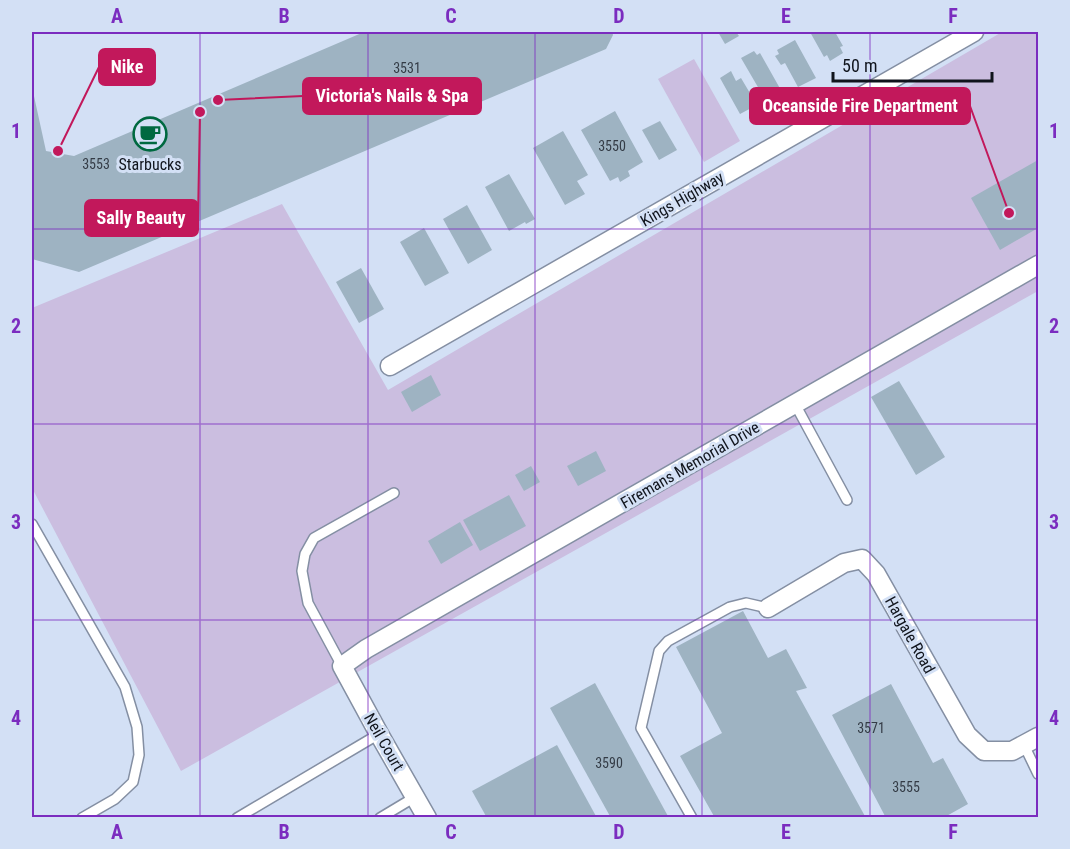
<svg xmlns="http://www.w3.org/2000/svg" width="1070" height="849" viewBox="0 0 1070 849" font-family="'Roboto Condensed',sans-serif">
	<style>
		.green { fill: #cbbee0 }
		.building { fill: #9eb3c2 }
		.lines { fill: none; stroke-linecap: round; stroke-linejoin: round }
		.service-casing { stroke: #848fa3; stroke-width: 12 }
		.minor-casing { stroke: #848fa3; stroke-width: 21 }
		.service { stroke: #fff; stroke-width: 9 }
		.minor { stroke: #fff; stroke-width: 18 }
		.grid { fill: none; stroke: #7b2cbf; stroke-width: 1.5; stroke-opacity: 0.55 }
		.labels { text-anchor: middle; dominant-baseline: central; stroke-width: 6; stroke-linejoin: round; paint-order: stroke }
		.number-label { font-size: 14px; fill: #343c46 }
		.poi-label { font-size: 16px; fill: #10141c; stroke: #d3e0f5 }
		.street-label { font-size: 16px; fill: #10141c; stroke: #d3e0f5 }
		.leader { fill: none; stroke: #c2185b; stroke-width: 2 }
		.callout-dot { fill: #c2185b; stroke: #d3e0f5; stroke-width: 2 }
		.callout { fill: #c2185b; stroke: #c2185b; stroke-width: 2 }
		.callout-label { font-size: 18px; text-anchor: middle; font-weight: bold; fill: #fff }
		.neatline { fill: none; stroke: #7b2cbf; stroke-width: 2 }
		.grid-label { font-size: 20px; text-anchor: middle; font-weight: bold; fill: #7b2cbf }
	</style>
	<rect width="100%" height="100%" fill="#d3e0f5"/>
	<!-- green -->
	<g class="green">
		<polygon points="1002,32 1038,32 1038,291 181,771 32,488 32,308 282,204 388,390"/>
		<polygon points="694,59 740,141 704,162 658,79"/>
	</g>
	<!-- building -->
	<g class="building">
		<polygon points="364,32 612,32 613,35 606,49 79,272 32,259 32,87 46,151 74,156"/>
		<polygon points="718,32 736,32 739,36 725,44"/>
		<polygon points="810,32 835,32 843,46 840,47 843,53 830,61 827,55 824,57"/>
		<polygon points="795,40 816,78 798,87 785,63 781,65 775,56 779,54 777,50"/>
		<polygon points="754,51 757,55 760,53 782,92 766,101 741,58"/>
		<polygon points="731,71 736,81 741,78 757,105 740,114 720,78"/>
		<polygon points="615,111 643,162 628,171 630,176 620,182 618,177 610,181 581,130"/>
		<polygon points="660,121 677,150 659,160 642,130"/>
		<polygon points="563,131 588,175 577,181 585,194 565,205 533,148"/>
		<polygon points="1038,160 1038,228 1000,250 971,198"/>
		<polygon points="509,174 535,219 526,224 525,222 509,231 485,187"/>
		<polygon points="467,205 492,250 468,264 443,219"/>
		<polygon points="424,228 449,273 425,286 400,242"/>
		<polygon points="361,268 384,309 359,323 336,282"/>
		<polygon points="431,375 441,395 412,412 401,392"/>
		<polygon points="899,381 945,457 916,475 871,397"/>
		<polygon points="596,451 606,471 578,486 567,466"/>
		<polygon points="531,466 540,482 524,491 515,475"/>
		<polygon points="509,495 526,526 480,551 463,520"/>
		<polygon points="460,522 473,545 441,564 428,541"/>
		<polygon points="743,611 768,658 786,649 807,688 796,691 866,818 715,818 680,756 722,733 676,647"/>
		<polygon points="595,683 669,818 611,818 550,708"/>
		<polygon points="891,684 933,763 943,758 968,804 943,818 886,818 832,715"/>
		<polygon points="557,745 597,818 487,818 472,791"/>
	</g>
	<g class="lines">
		<defs>
			<g id="service">
				<polyline points="795,404 847,500"/>
				<polyline points="32,524 125,687 137,727 139,755 133,782 115,799 82,818"/>
				<polyline points="342,666 308,603 302,571 305,554 314,538 394,493"/>
				<polyline points="1024,745 1038,774"/>
				<polyline points="237,818 379,734"/>
				<polyline points="380,818 415,797"/>
				<polyline points="692,818 641,728 659,651 668,641 730,607 746,603 768,608"/>
			</g>
			<g id="minor">
				<polyline points="390,366 974,32"/>
				<polyline points="768,608 844,563 862,559 876,574 967,735 984,751 1012,751 1038,737"/>
				<polyline points="427,818 379,734 342,666 366,649 1038,265"/>
			</g>
		</defs>
		<!-- service casing -->
		<use href="#service" class="service-casing"/>
		<!-- minor casing -->
		<use href="#minor" class="minor-casing"/>
		<!-- service -->
		<use href="#service" class="service"/>
		<!-- minor -->
		<use href="#minor" class="minor"/>
	</g>
	<!-- grid -->
	<path class="grid" d="M200,32V818M368,32V818M535,32V818M702,32V818M870,32V818M32,229H1038M32,424H1038M32,620H1038"/>
	<!-- icons -->
	<defs>
		<symbol id="cafe-ring" viewBox="-11 -11 22 22"><circle r="9.5" fill="#d3e0f5" stroke="#006940" stroke-width="1.5"/><path d="M-5.5-4.5H6V0H3Q3 3.5 0 3.5H-2.5Q-5.5 3.5-5.5 0ZM3-3.2v2h1.7v-2ZM-6 4.5H4V6H-6Z" fill="#006940"/></symbol>
	</defs>
	<g fill-rule="evenodd">
		<use href="#cafe-ring" x="131" y="115" width="38" height="38"/>
	</g>
	<g class="labels">
		<!-- number labels -->
		<g class="number-label">
			<text x="407" y="68">3531</text>
			<text x="612" y="146">3550</text>
			<text x="96" y="164">3553</text>
			<text x="871" y="728">3571</text>
			<text x="609" y="763">3590</text>
			<text x="906" y="787">3555</text>
		</g>
		<!-- poi labels -->
		<g class="poi-label">
			<text x="150" y="164">Starbucks</text>
		</g>
		<!-- street labels -->
		<g class="street-label">
			<text transform="translate(682 199) rotate(-30)">Kings Highway</text>
			<text transform="translate(690 465) rotate(-30)">Firemans Memorial Drive</text>
			<text transform="translate(910 635) rotate(61)">Hargale Road</text>
			<text transform="translate(384 742) rotate(60)">Neil Court</text>
		</g>
	</g>
	<!-- callouts -->
	<path class="leader" d="M58 151L99 67M218 100L303 96M1009 213L970 106M200 112L198 218"/>
	<g class="callout-dot">
		<circle cx="58" cy="151" r="6"/>
		<circle cx="218" cy="100" r="6"/>
		<circle cx="1009" cy="213" r="6"/>
		<circle cx="200" cy="112" r="6"/>
	</g>
	<g class="callout">
		<rect x="99" y="49" width="56" height="36" rx="6"/>
		<rect x="303" y="78" width="178" height="36" rx="6"/>
		<rect x="750" y="88" width="220" height="36" rx="6"/>
		<rect x="85" y="200" width="113" height="36" rx="6"/>
	</g>
	<g class="callout-label">
		<text x="127" y="73">Nike</text>
		<text x="392" y="102">Victoria's Nails &amp; Spa</text>
		<text x="860" y="112">Oceanside Fire Department</text>
		<text x="141" y="224">Sally Beauty</text>
	</g>
	<!-- border -->
	<rect width="1070" height="849" fill="none" stroke="#d3e0f5" stroke-width="66"/>
	<!-- scale -->
	<path d="M833 72v9h159v-9" fill="none" stroke="#10141c" stroke-width="3"/>
	<text x="842" y="72" font-size="18" fill="#10141c" stroke="#d3e0f5" stroke-width="4.5" paint-order="stroke">50 m</text>
	<rect x="33" y="33" width="1004" height="783" class="neatline"/>
	<g class="grid-label">
		<text x="117" y="23">A</text>
		<text x="284" y="23">B</text>
		<text x="451" y="23">C</text>
		<text x="619" y="23">D</text>
		<text x="786" y="23">E</text>
		<text x="953" y="23">F</text>
		<text x="16" y="138">1</text>
		<text x="1054" y="138">1</text>
		<text x="16" y="333">2</text>
		<text x="1054" y="333">2</text>
		<text x="16" y="529">3</text>
		<text x="1054" y="529">3</text>
		<text x="16" y="725">4</text>
		<text x="1054" y="725">4</text>
		<text x="117" y="839">A</text>
		<text x="284" y="839">B</text>
		<text x="451" y="839">C</text>
		<text x="619" y="839">D</text>
		<text x="786" y="839">E</text>
		<text x="953" y="839">F</text>
	</g>
</svg>
